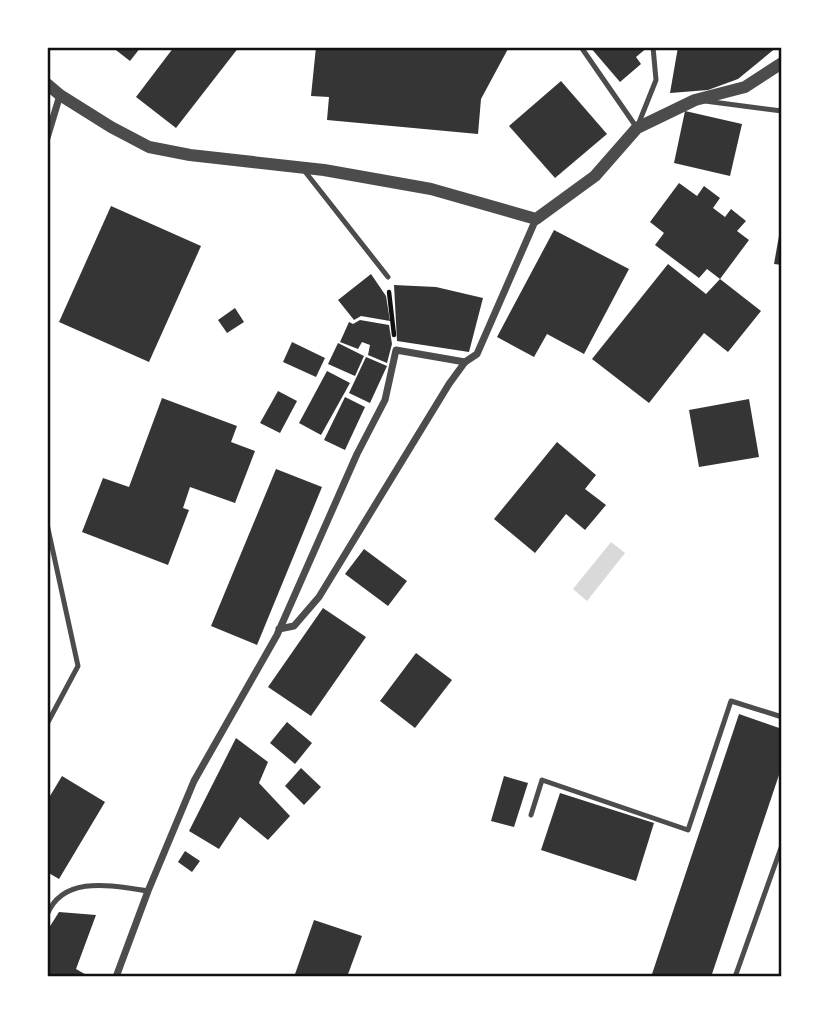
<svg xmlns="http://www.w3.org/2000/svg" width="829" height="1024" viewBox="0 0 829 1024" font-family="'Titillium Web',sans-serif">
	<style>
		.water { fill: #d9d9d9 }
		.building { fill: #353535 }
		.lines { fill: none; stroke-linecap: round; stroke-linejoin: round }
		.path { stroke: #111; stroke-width: 4.5 }
		.service { stroke: #4c4c4c; stroke-width: 5 }
		.minor { stroke: #4c4c4c; stroke-width: 7 }
		.tertiary { stroke: #4c4c4c; stroke-width: 12 }
		.neatline { fill: none; stroke: #111; stroke-width: 2.5 }
	</style>
	<rect width="100%" height="100%" fill="#fff"/>
	<!-- water -->
	<polygon class="water" points="611,542 625,553 587,601 573,589"/>
	<!-- building -->
	<g class="building">
		<polygon points="112,47 141,47 130,61"/>
		<polygon points="174,47 239,47 176,128 136,97"/>
		<polygon points="316,47 509,47 481,99 478,134 327,120 329,97 311,96"/>
		<polygon points="590,47 648,47 636,57 641,64 620,82"/>
		<polygon points="678,47 777,47 738,79 708,90 670,93"/>
		<polygon points="561,81 607,134 555,178 509,126"/>
		<polygon points="685,111 742,124 730,176 674,163"/>
		<polygon points="679,183 697,196 704,186 720,198 713,208 725,217 731,209 746,221 737,231 749,240 720,279 707,269 699,278 655,245 664,233 650,222"/>
		<polygon points="111,206 201,246 149,362 59,322"/>
		<polygon points="554,230 629,269 584,354 547,334 534,357 497,337"/>
		<polygon points="780,230 782,230 782,265 774,264"/>
		<polygon points="668,264 706,294 720,279 761,311 728,352 704,333 649,403 592,359"/>
		<polygon points="371,274 386,296 390,321 361,316 354,320 338,300"/>
		<polygon points="394,285 436,287 483,298 469,352 397,341"/>
		<polygon points="235,308 244,322 227,333 218,320"/>
		<polygon points="360,320 389,325 392,344 387,363 368,355 370,345 362,342 358,349 340,342 349,322 353,324"/>
		<polygon points="292,342 325,358 316,377 283,362"/>
		<polygon points="338,343 364,356 355,376 328,364"/>
		<polygon points="366,357 387,366 370,403 349,393"/>
		<polygon points="327,371 350,383 321,435 299,423"/>
		<polygon points="278,391 297,401 280,433 260,423"/>
		<polygon points="345,397 365,407 345,450 324,440"/>
		<polygon points="162,398 237,426 231,442 255,451 235,503 190,487 183,508 189,510 168,565 82,532 103,478 129,487"/>
		<polygon points="749,399 759,457 699,467 689,410"/>
		<polygon points="557,442 596,475 585,489 606,505 585,530 566,514 535,553 494,519"/>
		<polygon points="276,469 322,487 257,645 211,626"/>
		<polygon points="364,549 407,581 388,606 345,574"/>
		<polygon points="323,608 366,637 311,716 268,687"/>
		<polygon points="416,653 452,680 415,728 380,701"/>
		<polygon points="739,714 782,729 782,766 711,977 651,977"/>
		<polygon points="287,722 312,743 295,764 270,743"/>
		<polygon points="236,738 268,762 259,783 290,816 268,840 240,817 219,849 189,831"/>
		<polygon points="301,768 321,787 304,805 285,786"/>
		<polygon points="62,776 105,802 59,879 47,872 47,801"/>
		<polygon points="504,776 528,783 514,827 491,821"/>
		<polygon points="560,793 654,823 636,881 541,850"/>
		<polygon points="185,851 200,861 192,872 178,862"/>
		<polygon points="59,912 96,915 76,969 90,977 47,977 47,931"/>
		<polygon points="314,920 362,936 347,977 294,977"/>
	</g>
	<g class="lines">
		<!-- path -->
		<polyline class="path" points="389,292 394,335"/>
		<!-- service -->
		<g class="service">
			<polyline points="581,47 637,128"/>
			<polyline points="705,101 782,111"/>
			<polyline points="638,125 656,80 653,47"/>
			<polyline points="303,169 388,277"/>
			<polyline points="47,524 78,666 47,724"/>
			<polyline points="531,815 542,780 688,830 731,701 782,717"/>
			<path d="M47,915C63,874 113,886 148,891"/>
			<polyline points="735,977 782,845"/>
		</g>
		<!-- minor -->
		<g class="minor">
			<polyline points="47,138 60,95"/>
			<polyline points="279,629 294,626 319,597 449,384 465,362 477,354 536,219"/>
			<polyline points="116,977 148,891 194,781 277,635 357,454 385,400 396,350 465,362"/>
		</g>
		<!-- tertiary -->
		<polyline class="tertiary" points="47,84 60,95 111,127 149,147 190,155 324,170 431,189 536,219 595,176 637,128 695,100 745,87 782,63"/>
	</g>
	<!-- border -->
	<rect width="829" height="1024" fill="none" stroke="#ffffff" stroke-width="98"/>
	<rect x="49" y="49" width="731" height="926" class="neatline"/>
</svg>
